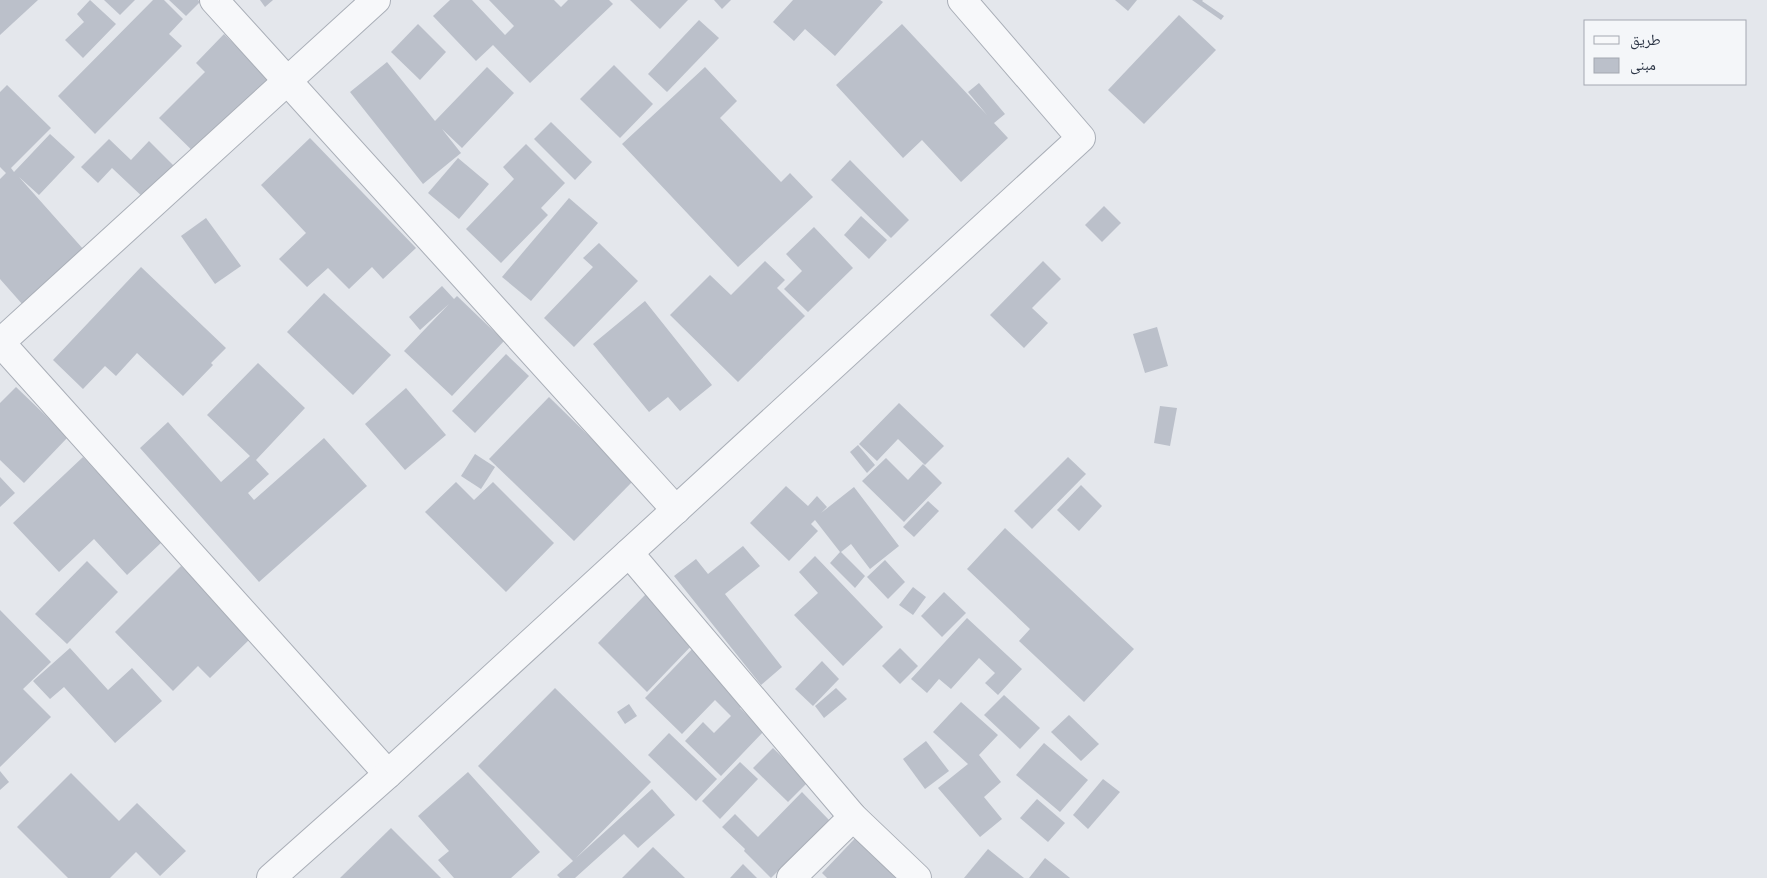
<svg xmlns="http://www.w3.org/2000/svg" width="1767" height="878" viewBox="0 0 1767 878" font-family="Mulish,'Noto Naskh Arabic',sans-serif">
	<style>
		.building { fill: #bbc0ca }
		.lines { fill: none; stroke-linecap: round; stroke-linejoin: round }
		.minor-casing { stroke: #a9aeb7; stroke-width: 30 }
		.minor { stroke: #f7f8fa; stroke-width: 28 }
	</style>
	<rect width="100%" height="100%" fill="#e4e7ec"/>
	<!-- building -->
	<g class="building">
		<polygon points="0,0 38,0 0,35"/>
		<polygon points="90,0 116,24 83,58 65,40 84,22 77,14"/>
		<polygon points="104,0 135,0 120,15"/>
		<polygon points="153,0 164,0 183,19 169,34 182,46 95,134 58,96"/>
		<polygon points="169,0 198,0 200,2 186,16"/>
		<polygon points="260,0 273,0 265,7"/>
		<polygon points="450,0 472,0 505,35 514,26 489,0 554,0 561,7 568,0 609,0 613,4 530,83 493,45 476,61 433,16"/>
		<polygon points="630,0 688,0 660,29"/>
		<polygon points="714,0 731,0 722,9"/>
		<polygon points="793,0 880,0 883,2 835,56 805,29 794,41 773,22"/>
		<polygon points="1115,0 1137,0 1128,11"/>
		<polygon points="1192,0 1203,0 1202,1 1224,16 1221,20"/>
		<polygon points="1179,15 1216,50 1144,124 1108,90"/>
		<polygon points="699,20 719,38 667,92 648,74"/>
		<polygon points="418,24 446,52 420,80 391,52"/>
		<polygon points="902,24 987,115 968,92 979,83 1005,114 994,123 1008,138 961,182 922,140 903,158 836,85"/>
		<polygon points="224,34 279,89 205,163 159,118 205,72 196,63"/>
		<polygon points="387,62 435,121 487,67 514,93 462,148 442,129 461,153 423,184 350,92"/>
		<polygon points="614,65 653,104 620,138 580,99"/>
		<polygon points="705,67 737,101 720,118 781,182 790,173 813,197 738,267 622,144"/>
		<polygon points="7,85 51,128 11,168 14,172 50,134 75,157 39,195 19,177 84,250 23,305 0,279 0,179 6,173 0,167 0,92"/>
		<polygon points="551,122 592,162 575,180 534,139"/>
		<polygon points="310,138 416,248 383,279 372,267 349,289 328,268 307,287 279,259 306,233 261,185"/>
		<polygon points="109,139 131,160 149,141 177,169 147,201 112,168 98,183 81,167"/>
		<polygon points="526,144 565,183 541,208 548,215 501,263 466,229 514,179 503,167"/>
		<polygon points="458,158 489,184 459,219 428,193"/>
		<polygon points="850,160 909,220 891,238 831,180"/>
		<polygon points="569,198 598,223 531,301 502,277"/>
		<polygon points="1104,206 1121,223 1102,242 1085,225"/>
		<polygon points="861,216 887,240 869,259 844,235"/>
		<polygon points="206,218 241,266 215,284 181,236"/>
		<polygon points="814,227 853,268 808,312 784,289 802,271 786,254"/>
		<polygon points="599,243 638,281 574,347 544,318 593,267 583,258"/>
		<polygon points="765,261 785,280 777,288 805,316 738,382 670,315 710,275 731,295"/>
		<polygon points="1043,261 1061,279 1032,308 1048,323 1024,348 990,315"/>
		<polygon points="141,267 226,348 211,363 213,365 183,396 137,353 116,376 105,366 83,389 53,360"/>
		<polygon points="442,286 454,299 457,296 504,341 452,396 404,351 449,304 420,330 409,317"/>
		<polygon points="324,293 391,355 353,395 287,332"/>
		<polygon points="645,301 712,385 680,411 668,397 649,412 593,344"/>
		<polygon points="1157,327 1168,366 1145,373 1133,334"/>
		<polygon points="506,354 529,376 475,433 452,411"/>
		<polygon points="258,363 305,408 256,460 269,474 248,493 254,500 324,438 367,486 259,582 140,448 168,422 221,482 250,456 207,415"/>
		<polygon points="16,387 68,437 24,483 0,460 0,403"/>
		<polygon points="406,388 446,435 405,470 365,424"/>
		<polygon points="549,397 634,480 574,541 489,459"/>
		<polygon points="899,403 944,446 925,465 898,439 877,461 859,444"/>
		<polygon points="1160,406 1177,408 1170,446 1154,443"/>
		<polygon points="858,445 875,465 867,473 850,452"/>
		<polygon points="475,454 495,467 481,489 461,476"/>
		<polygon points="83,457 162,542 127,575 94,539 59,572 13,523"/>
		<polygon points="1068,457 1086,474 1032,529 1014,511"/>
		<polygon points="886,458 908,480 923,464 942,483 904,522 862,481"/>
		<polygon points="0,477 15,493 0,507"/>
		<polygon points="456,482 474,500 493,482 554,543 506,592 425,512"/>
		<polygon points="1081,485 1102,506 1079,531 1057,510"/>
		<polygon points="786,486 808,506 817,496 827,507 821,513 854,487 899,546 870,569 851,544 841,552 865,576 855,588 830,563 840,552 815,520 811,524 818,531 789,561 750,523"/>
		<polygon points="928,501 939,511 914,537 903,527"/>
		<polygon points="1005,528 1134,649 1084,702 1019,641 1030,629 967,569"/>
		<polygon points="743,546 760,566 725,594 782,667 761,685 674,576 696,559 708,574"/>
		<polygon points="815,556 883,627 843,666 794,615 818,593 799,572"/>
		<polygon points="885,560 905,582 888,599 867,577"/>
		<polygon points="87,561 118,592 67,644 35,614"/>
		<polygon points="181,566 252,637 210,678 198,666 173,691 115,632"/>
		<polygon points="913,587 926,597 913,615 899,605"/>
		<polygon points="944,592 966,613 942,637 921,616"/>
		<polygon points="647,593 696,641 647,692 598,643"/>
		<polygon points="0,610 51,662 23,689 51,717 0,767"/>
		<polygon points="967,618 1022,669 998,695 985,683 995,673 979,658 951,689 939,679 927,693 911,679"/>
		<polygon points="697,644 751,697 740,708 764,731 721,776 685,741 703,722 714,733 731,716 715,700 682,734 645,698"/>
		<polygon points="70,648 108,690 132,668 162,701 115,743 64,687 50,699 33,681"/>
		<polygon points="900,648 918,666 900,684 882,666"/>
		<polygon points="822,661 839,679 813,706 795,689"/>
		<polygon points="555,688 651,782 576,858 652,789 675,815 638,848 624,834 575,878 560,878 557,875 573,861 478,766"/>
		<polygon points="836,688 847,699 824,718 815,706"/>
		<polygon points="1004,695 1040,728 1020,749 984,715"/>
		<polygon points="961,702 998,735 979,755 1001,782 984,797 1002,819 980,837 938,788 968,764 933,732"/>
		<polygon points="629,704 637,716 625,724 617,712"/>
		<polygon points="1069,715 1099,744 1081,761 1051,732"/>
		<polygon points="669,733 717,779 696,801 648,755"/>
		<polygon points="926,741 949,771 925,789 903,759"/>
		<polygon points="1044,743 1088,780 1060,812 1016,775"/>
		<polygon points="773,748 808,782 788,802 753,768"/>
		<polygon points="740,762 758,779 720,819 702,801"/>
		<polygon points="0,771 9,782 0,790"/>
		<polygon points="468,772 540,852 511,878 454,878 438,860 449,851 418,816"/>
		<polygon points="71,773 119,821 137,803 186,851 160,876 136,852 110,878 68,878 17,827"/>
		<polygon points="1103,779 1120,792 1088,829 1073,815"/>
		<polygon points="802,792 829,820 771,878 744,851 745,849 722,827 735,814 758,837"/>
		<polygon points="1037,799 1065,823 1048,842 1020,818"/>
		<polygon points="391,828 441,878 340,878"/>
		<polygon points="862,831 913,878 827,878 822,873"/>
		<polygon points="653,847 685,878 622,878"/>
		<polygon points="988,849 1024,878 964,878"/>
		<polygon points="1045,858 1070,878 1029,878"/>
		<polygon points="743,864 757,878 730,878"/>
	</g>
	<g class="lines">
		<defs>
			<g id="minor">
				<polyline points="214,0 676,510"/>
				<polyline points="0,342 388,774"/>
				<polyline points="0,343 376,0"/>
				<polyline points="629,553 853,817 917,878"/>
				<polyline points="271,878 388,774 1081,138 962,0"/>
				<polyline points="791,878 853,817"/>
			</g>
		</defs>
		<!-- minor casing -->
		<use href="#minor" class="minor-casing"/>
		<!-- minor -->
		<use href="#minor" class="minor"/>
	</g>
	<!-- legend -->
	<rect x="1584" y="20" width="162" height="65" fill="#f4f6f9" stroke="#a4a8b1"/>
	<rect x="1594" y="36" width="25" height="8" fill="#f7f8fa" stroke="#a4a8b1"/>
	<text x="1630" y="45" font-size="15" fill="#2b3445">طريق</text>
	<rect x="1594" y="58" width="25" height="15" fill="#bbc0ca" stroke="#a4a8b1"/>
	<text x="1630" y="70" font-size="15" fill="#2b3445">مبنى</text>
</svg>
